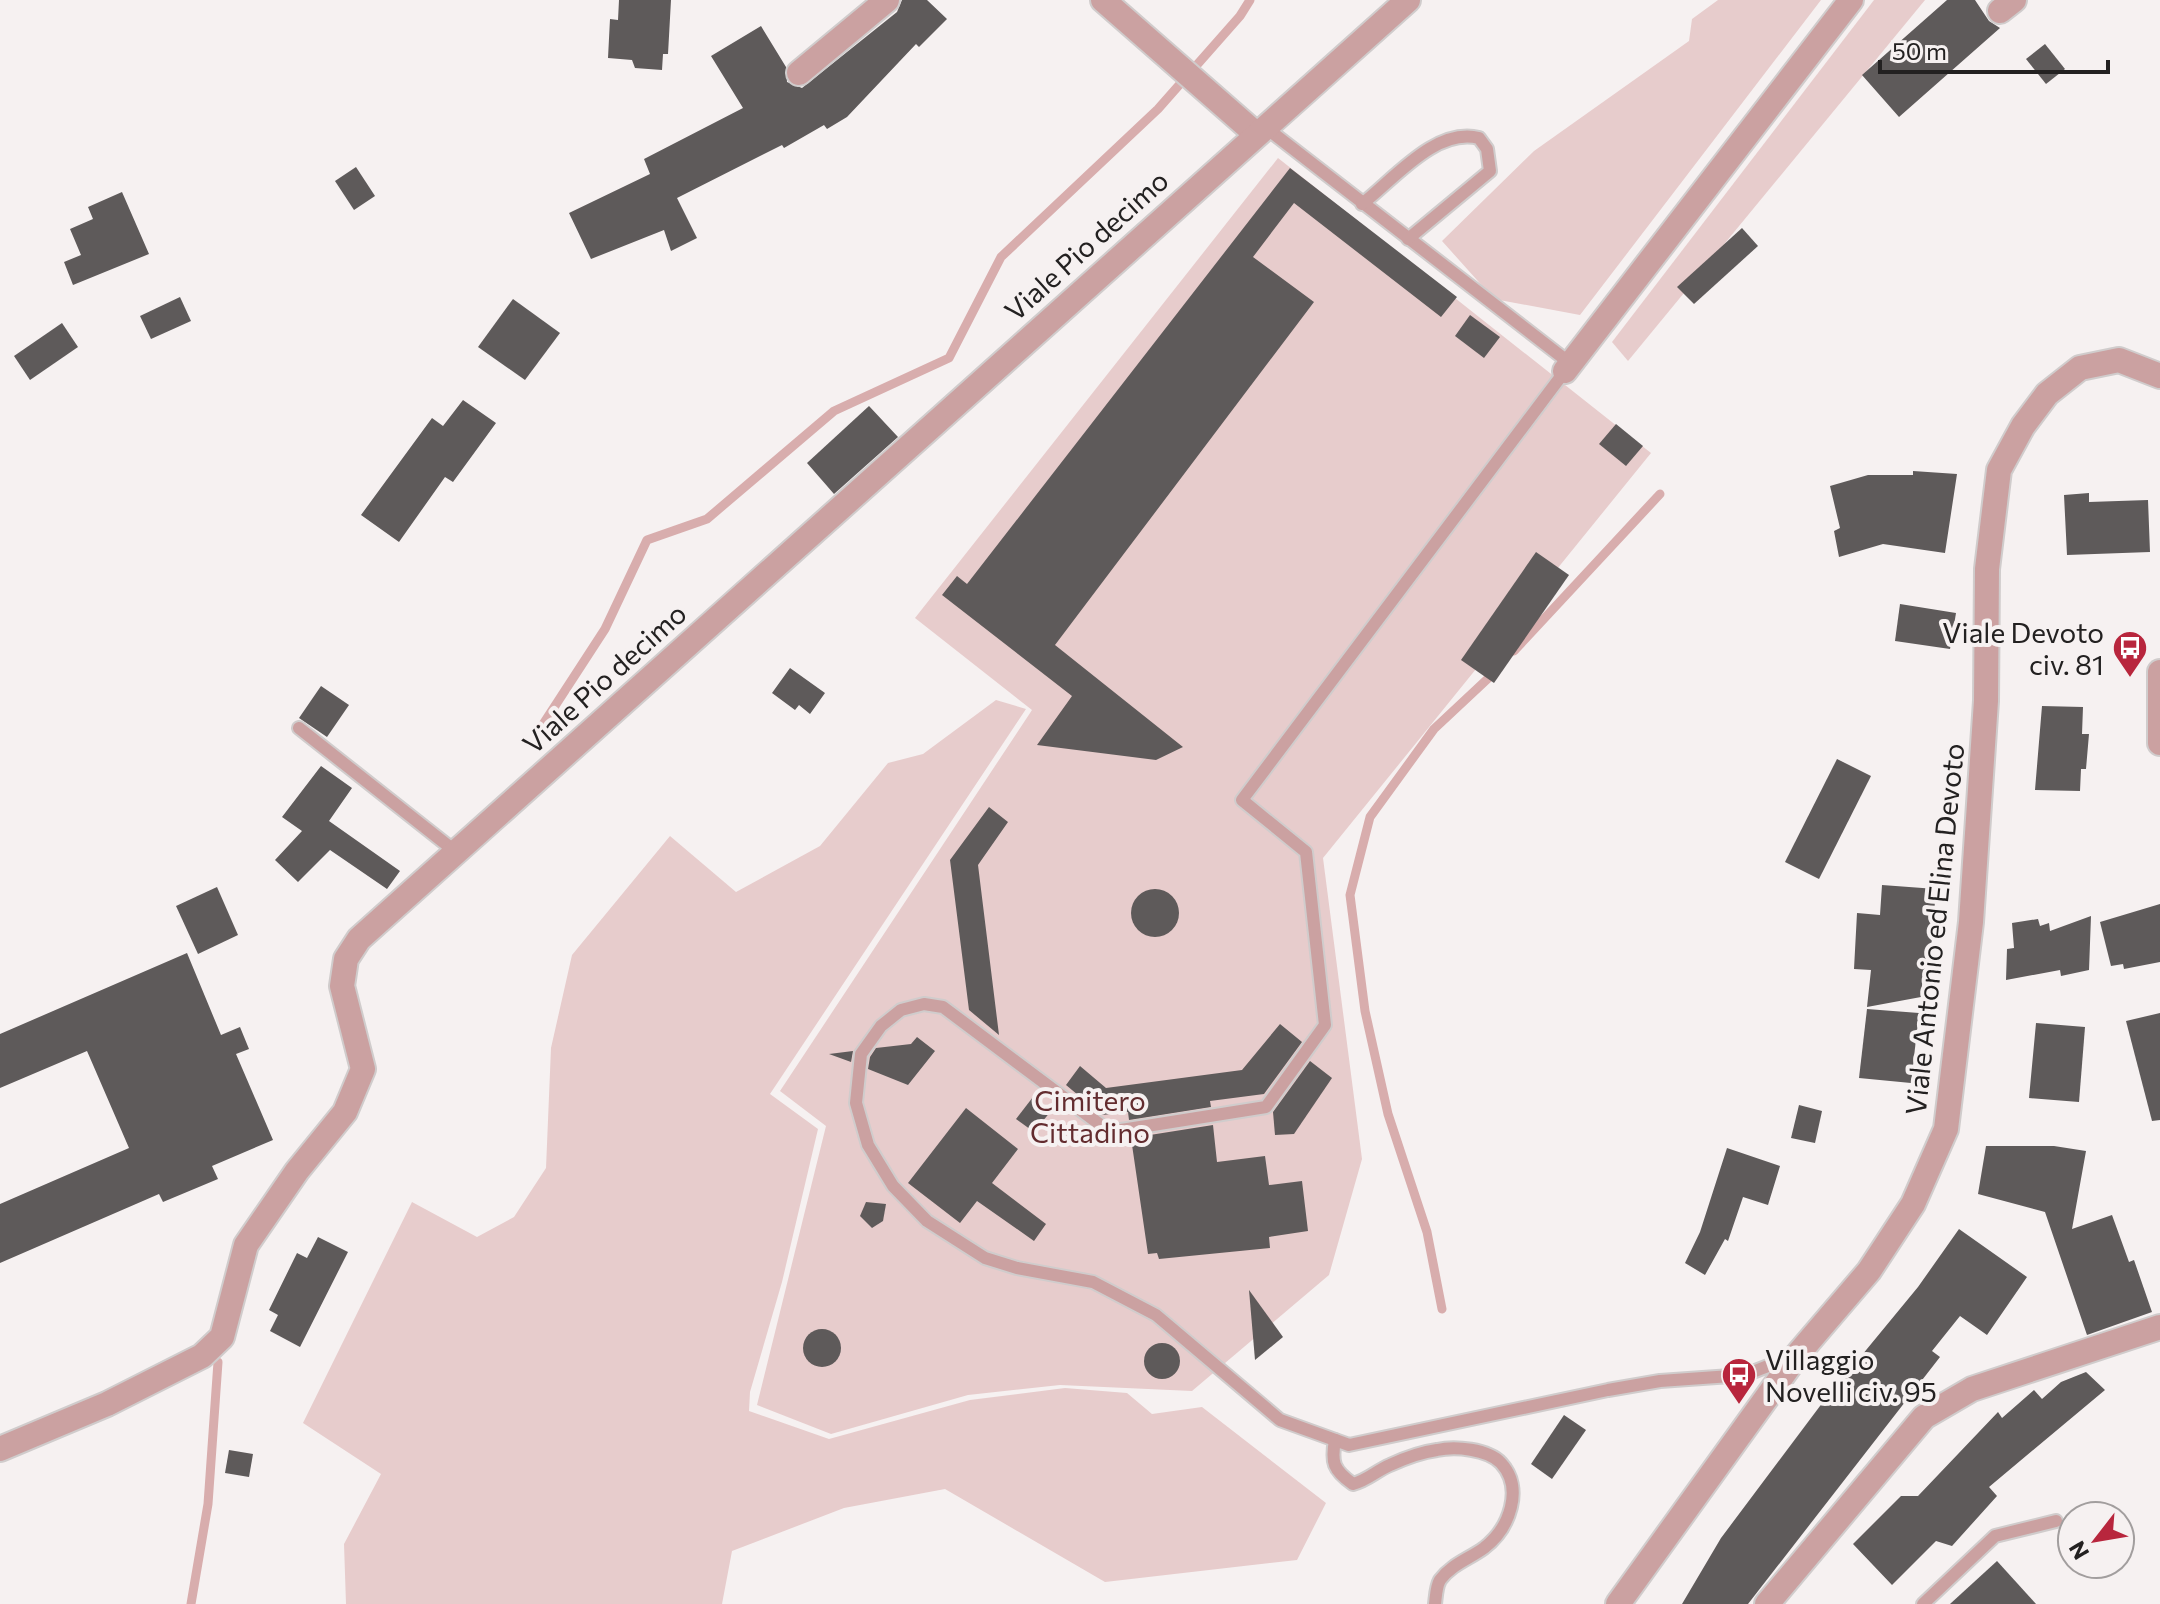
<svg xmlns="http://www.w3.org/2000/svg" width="2160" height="1604" viewBox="0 0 2160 1604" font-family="Commissioner,sans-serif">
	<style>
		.green { fill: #e7cccc }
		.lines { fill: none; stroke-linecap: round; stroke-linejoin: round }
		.stream { stroke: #d8adad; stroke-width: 9 }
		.building { fill: #5e5a5a }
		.service-casing { stroke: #d0cccc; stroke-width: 16 }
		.minor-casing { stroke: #d0cccc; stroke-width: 28 }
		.tertiary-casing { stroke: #d0cccc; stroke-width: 28 }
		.service { stroke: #cba1a1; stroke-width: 12 }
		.minor { stroke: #cba1a1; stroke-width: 24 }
		.tertiary { stroke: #cba1a1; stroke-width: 24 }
		.labels { text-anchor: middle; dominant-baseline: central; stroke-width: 8; stroke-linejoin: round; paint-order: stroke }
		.street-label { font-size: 28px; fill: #232121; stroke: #f6f1f1 }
		.poi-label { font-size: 28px; fill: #232121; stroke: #f6f1f1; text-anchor: end }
		.park-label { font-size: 28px; fill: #632c2f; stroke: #f6f1f1 }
	</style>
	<rect width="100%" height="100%" fill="#f6f1f1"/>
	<!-- green -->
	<g class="green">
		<polygon points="1718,0 1821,0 1580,315 1494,299 1442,241 1534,151 1689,41 1692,19"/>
		<polygon points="1874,0 1925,0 1628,361 1612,342"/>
		<polygon points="1278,158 1651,453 1323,858 1362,1159 1329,1275 1192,1391 1060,1385 968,1395 831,1434 757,1405 826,1126 780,1091 1032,710 915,618"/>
		<polygon points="996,700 1026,709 770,1094 818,1129 782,1282 750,1392 749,1411 829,1439 970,1400 1065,1388 1127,1393 1152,1414 1202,1407 1326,1503 1297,1560 1105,1582 945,1489 844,1508 732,1551 722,1604 346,1604 344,1544 381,1474 303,1423 412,1202 477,1237 514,1217 546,1168 551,1048 572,955 670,836 736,892 820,846 888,763 923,754"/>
	</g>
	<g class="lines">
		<!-- stream -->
		<g class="stream">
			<polyline points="1514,651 1660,494"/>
			<polyline points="538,732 605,629 647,540 707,519 834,411 949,358 1001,257 1158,109 1240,16 1250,0"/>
			<polyline points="1442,1309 1427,1232 1388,1114 1365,1011 1350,895 1370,817 1434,729 1496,671"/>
			<polyline points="191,1604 208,1504 218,1362"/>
		</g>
	</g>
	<!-- building -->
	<g class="building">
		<polygon points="619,0 671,0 668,54 663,54 662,70 635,68 632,60 608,58 610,19 618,20"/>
		<polygon points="902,0 927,0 947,19 919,47 916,44 847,117 827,129 824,125 784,148 782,145 677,198 697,238 671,251 664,230 591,259 569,213 650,174 644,159 743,108 711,56 761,26 786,67 787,82 802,88 897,12"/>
		<polygon points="1947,0 1975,0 1989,21 2000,28 1899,117 1862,75"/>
		<polygon points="2045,44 2065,69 2046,84 2026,59"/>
		<polygon points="356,167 375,196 354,210 335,181"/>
		<polygon points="1290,168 1457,297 1441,317 1294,203 1253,257 1314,302 1055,645 1183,747 1156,760 1037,745 1072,696 942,595 957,576 967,584"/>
		<polygon points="122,192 149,254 73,285 64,262 81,255 70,229 93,219 88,207"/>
		<polygon points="1742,228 1758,246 1694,304 1677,287"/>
		<polygon points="180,297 191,321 151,339 140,316"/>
		<polygon points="513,299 560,333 525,380 478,347"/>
		<polygon points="1470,315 1500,337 1484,358 1455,336"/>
		<polygon points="62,323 78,347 30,380 14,356"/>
		<polygon points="463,400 496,423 453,482 445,477 399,542 361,515 432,418 443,426"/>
		<polygon points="869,406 898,437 834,494 807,463"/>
		<polygon points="1616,424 1643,446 1626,466 1599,444"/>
		<polygon points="1913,471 1957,474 1945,553 1883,544 1839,557 1834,531 1840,528 1830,486 1868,475 1913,475"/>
		<polygon points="2089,493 2089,502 2148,500 2150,552 2067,555 2064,495"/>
		<polygon points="1536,552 1569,575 1494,683 1461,660"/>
		<polygon points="1900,604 1956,613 1950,649 1895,641"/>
		<polygon points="790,668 825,693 810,714 799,705 795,710 772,693"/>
		<polygon points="321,686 349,705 327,737 299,718"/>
		<polygon points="2042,706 2083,707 2082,734 2089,734 2086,769 2081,769 2080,791 2035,790"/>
		<polygon points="1837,759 1871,776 1819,879 1785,862"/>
		<polygon points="321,766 352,788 329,821 400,871 387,889 330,850 298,882 275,860 302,831 282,817"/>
		<polygon points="989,807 1008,822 978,865 999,1035 969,1010 950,860"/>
		<polygon points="1882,885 1936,889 1929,974 1923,974 1921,997 1867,1007 1871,970 1854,969 1857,913 1880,915"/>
		<polygon points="217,887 238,935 198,954 176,906"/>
		<circle cx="1155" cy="913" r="24"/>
		<polygon points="2160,904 2160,962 2124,969 2123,964 2111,966 2100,922"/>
		<polygon points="2091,916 2089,970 2061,976 2060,970 2006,980 2007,949 2014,948 2012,923 2038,919 2040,926 2049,923 2050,931"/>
		<polygon points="187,953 221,1035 240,1027 249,1049 236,1054 273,1140 212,1166 218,1179 163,1202 159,1194 0,1263 0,1204 129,1148 87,1051 0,1088 0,1034"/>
		<polygon points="1867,1009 1919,1013 1911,1083 1859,1078"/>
		<polygon points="2160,1013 2160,1120 2152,1121 2126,1021"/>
		<polygon points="2036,1023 2085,1027 2079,1102 2029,1098"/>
		<polygon points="1280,1024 1302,1042 1264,1094 1210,1101 1211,1107 1129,1120 1128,1112 1102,1115 1066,1085 1080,1066 1106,1088 1242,1070"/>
		<polygon points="917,1037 935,1051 908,1085 868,1069 870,1057 876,1048 911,1044"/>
		<polygon points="853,1051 851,1062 829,1054"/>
		<polygon points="1310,1061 1332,1078 1294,1134 1275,1135 1273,1112"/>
		<polygon points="1033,1097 1051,1111 1034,1132 1016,1119"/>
		<polygon points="1799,1105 1822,1111 1815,1143 1791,1138"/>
		<polygon points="966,1108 1018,1149 992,1183 1046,1224 1034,1241 977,1201 960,1223 908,1183"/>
		<polygon points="1213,1125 1217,1162 1265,1156 1269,1185 1302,1181 1308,1231 1269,1237 1270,1248 1159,1259 1157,1253 1148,1254 1131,1138"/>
		<polygon points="1986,1146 2054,1146 2086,1151 2072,1229 2112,1215 2129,1262 2134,1260 2152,1312 2087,1335 2045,1212 1978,1194"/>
		<polygon points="1727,1148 1780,1166 1768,1205 1743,1197 1728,1241 1725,1239 1705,1275 1685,1263 1700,1232"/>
		<polygon points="866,1202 886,1204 883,1221 872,1228 860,1216"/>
		<polygon points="1959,1229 2027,1277 1987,1335 1960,1316 1932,1351 1940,1357 1748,1604 1682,1604 1721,1538 1820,1406 1918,1287"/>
		<polygon points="318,1237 348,1252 300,1347 270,1331 278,1315 269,1310 297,1253 307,1258"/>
		<polygon points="1249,1290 1283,1337 1255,1360"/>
		<circle cx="822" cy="1348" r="19"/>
		<circle cx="1162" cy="1361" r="18"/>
		<polygon points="2086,1372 2105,1390 1989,1487 1997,1496 1952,1546 1936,1541 1892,1585 1853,1544 1901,1496 1918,1496 1998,1412 2002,1418 2034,1390 2042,1399 2061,1382"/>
		<polygon points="1564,1415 1586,1430 1552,1479 1531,1464"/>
		<polygon points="229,1450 253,1454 249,1477 225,1473"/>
		<polygon points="1997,1561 2036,1604 1950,1604"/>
	</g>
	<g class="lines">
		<defs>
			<g id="service">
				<polyline points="1265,127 1571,364"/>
				<path d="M1362,204C1394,179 1436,127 1479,138L1487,149L1490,171L1408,239"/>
				<polyline points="1565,371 1242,800 1306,852 1325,1025 1266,1107 1115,1131 1106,1129 943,1007 924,1004 901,1010 881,1026 861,1054 856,1103 868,1145 893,1186 927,1221 985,1258 1017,1268 1093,1282 1156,1315 1280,1420 1349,1445 1608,1390 1660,1381 1745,1375 1791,1357"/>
				<polyline points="299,728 456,852"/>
				<path d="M1335,1440C1331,1462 1333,1470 1353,1484C1368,1480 1376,1471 1390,1465C1403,1459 1422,1452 1437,1450C1455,1446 1488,1449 1501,1463C1524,1488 1510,1528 1484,1548C1469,1559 1452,1564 1440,1580C1436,1587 1436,1596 1435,1604"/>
				<polyline points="1923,1604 1995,1536 2056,1521"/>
			</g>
			<g id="minor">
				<polyline points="1103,0 1256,134"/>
				<polyline points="2000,11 2014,0"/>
				<polyline points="799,73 887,0"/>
				<polyline points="1565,371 1851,0"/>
				<polyline points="0,1449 107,1404 202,1356 222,1337 246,1245 297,1171 345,1112 363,1069 342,986 346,959 359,939 1408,0"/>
				<polyline points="1767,1604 1924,1417 1972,1389 2160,1327"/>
			</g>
			<g id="tertiary">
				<polyline points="2160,672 2160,743"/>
				<polyline points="1618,1604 1798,1354 1869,1271 1913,1204 1946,1129 1971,922 1986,701 1987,569 1999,470 2023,426 2047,394 2080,368 2119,360 2160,376"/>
			</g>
		</defs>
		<!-- service casing -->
		<use href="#service" class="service-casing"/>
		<!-- minor casing -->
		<use href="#minor" class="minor-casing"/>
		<!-- tertiary casing -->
		<use href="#tertiary" class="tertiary-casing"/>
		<!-- service -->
		<use href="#service" class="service"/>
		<!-- minor -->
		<use href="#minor" class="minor"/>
		<!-- tertiary -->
		<use href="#tertiary" class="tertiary"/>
	</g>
	<!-- icons -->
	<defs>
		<symbol id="bus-pin" viewBox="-11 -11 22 30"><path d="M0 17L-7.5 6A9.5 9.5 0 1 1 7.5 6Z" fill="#b8263d" stroke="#f6f1f1"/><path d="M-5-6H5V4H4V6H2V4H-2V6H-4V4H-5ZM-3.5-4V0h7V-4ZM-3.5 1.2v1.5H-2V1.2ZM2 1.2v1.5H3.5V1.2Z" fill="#fff"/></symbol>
	</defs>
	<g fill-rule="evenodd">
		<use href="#bus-pin" x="2110" y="628" width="40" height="54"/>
		<use href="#bus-pin" x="1719" y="1355" width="40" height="54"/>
	</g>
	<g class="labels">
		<!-- street labels -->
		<g class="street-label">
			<text transform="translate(1086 245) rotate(-42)">Viale Pio decimo</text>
			<text transform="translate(604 678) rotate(-42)">Viale Pio decimo</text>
			<text transform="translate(1934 929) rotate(-84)">Viale Antonio ed Elina Devoto</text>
		</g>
		<!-- poi labels -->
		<g class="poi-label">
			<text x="2104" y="632">Viale Devoto<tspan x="2104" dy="32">civ. 81</tspan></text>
			<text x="1765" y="1359" text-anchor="start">Villaggio<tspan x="1765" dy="32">Novelli civ. 95</tspan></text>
		</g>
		<!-- park labels -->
		<g class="park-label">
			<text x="1090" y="1100">Cimitero<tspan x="1090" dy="32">Cittadino</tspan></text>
		</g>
	</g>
	<!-- north arrow -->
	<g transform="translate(2096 1540) rotate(239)"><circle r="38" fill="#f6f1f1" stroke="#a29e9e" stroke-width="2"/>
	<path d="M0-6L14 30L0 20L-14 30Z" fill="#b8263d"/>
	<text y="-12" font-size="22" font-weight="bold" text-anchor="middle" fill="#232121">N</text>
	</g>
	<!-- scale -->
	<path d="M1880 60v12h228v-12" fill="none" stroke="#232121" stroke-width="4"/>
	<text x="1892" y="60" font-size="24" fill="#232121" stroke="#f6f1f1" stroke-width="6" paint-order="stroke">50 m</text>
</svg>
